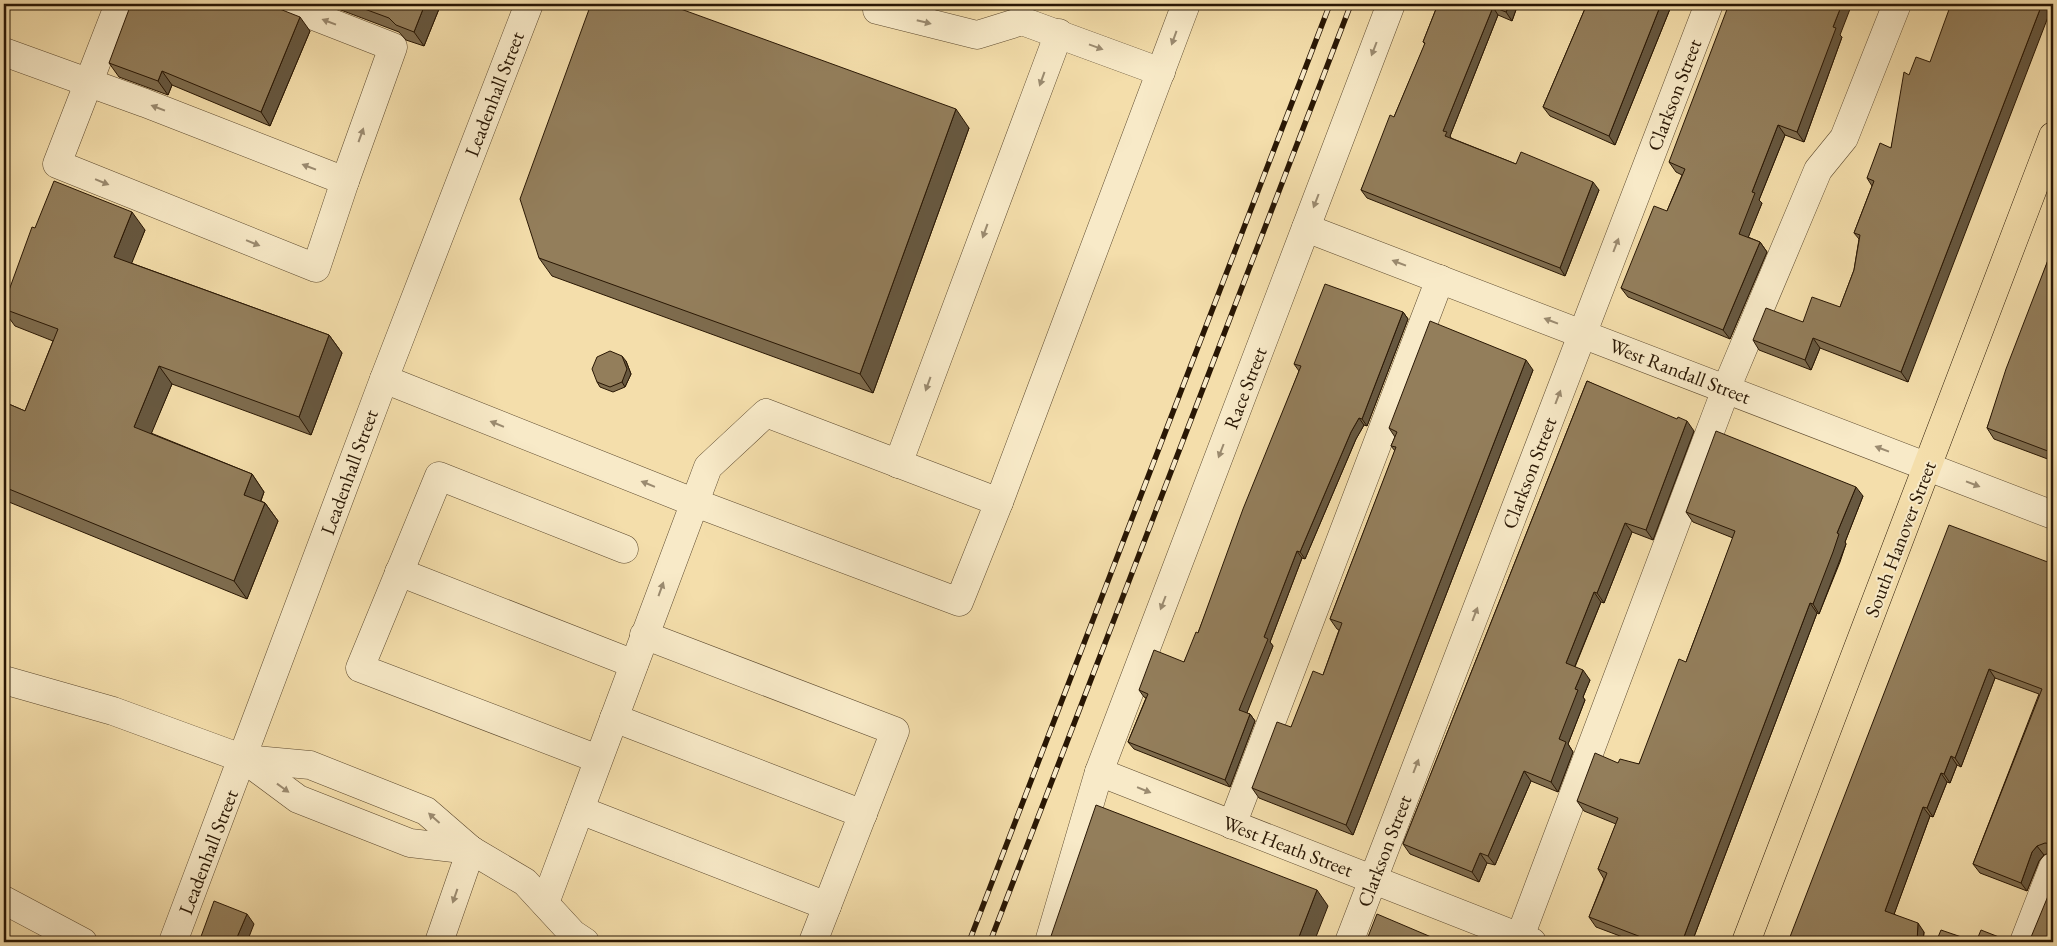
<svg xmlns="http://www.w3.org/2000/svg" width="2057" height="946" viewBox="0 0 2057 946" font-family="'EB Garamond',serif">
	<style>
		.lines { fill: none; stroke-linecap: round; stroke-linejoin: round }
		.minor-casing { stroke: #5c492e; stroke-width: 29 }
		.major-casing { stroke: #291704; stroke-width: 29 }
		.minor { stroke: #f8eac8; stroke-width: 28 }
		.major { stroke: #f4deab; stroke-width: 28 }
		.rail-casing { stroke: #291704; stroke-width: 5.5 }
		.rail { stroke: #f8eac8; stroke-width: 4; stroke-dasharray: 11; stroke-linecap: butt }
		.wall { fill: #7e6c4e; stroke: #291704 }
		.shaded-wall { fill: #675840; stroke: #291704 }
		.building { fill: #937e5b; stroke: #291704 }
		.oneway { fill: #9b8b70 }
		.labels { text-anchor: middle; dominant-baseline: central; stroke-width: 4; stroke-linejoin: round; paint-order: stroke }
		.street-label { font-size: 20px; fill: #291704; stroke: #f8eac8 }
	</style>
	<rect width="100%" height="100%" fill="#f4deab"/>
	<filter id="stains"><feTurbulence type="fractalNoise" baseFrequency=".004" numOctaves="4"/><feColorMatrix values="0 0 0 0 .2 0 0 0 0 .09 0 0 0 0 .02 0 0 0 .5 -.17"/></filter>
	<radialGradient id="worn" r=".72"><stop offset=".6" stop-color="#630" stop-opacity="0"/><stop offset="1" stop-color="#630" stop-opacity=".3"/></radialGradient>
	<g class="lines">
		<defs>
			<g id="minor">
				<polyline points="283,4 393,47 345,181"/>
				<polyline points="877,10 977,35 1022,21 1161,72"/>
				<polyline points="4,52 145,103 345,181 316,268 57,164 119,4"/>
				<polyline points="1306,228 2053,515"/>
				<polyline points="384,379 693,502 959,602 999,502 1186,4"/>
				<polyline points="898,464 1059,33"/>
				<polyline points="399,572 634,664"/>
				<polyline points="644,635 895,731 813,942"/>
				<polyline points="4,680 113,711 244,759 310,765 426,811 471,850 525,882 573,934 585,942"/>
				<polyline points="614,718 863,814"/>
				<polyline points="244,759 298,799 410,843 471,850"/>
				<polyline points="598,759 360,668 439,476 624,549"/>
				<polyline points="1099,772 1532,942"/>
				<polyline points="580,810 827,906"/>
				<polyline points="1232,825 1440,279"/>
				<polyline points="4,900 83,942"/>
				<polyline points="545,903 708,467 766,413 999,502"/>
				<polyline points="173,942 384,379 529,4"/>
				<polyline points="439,942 471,850"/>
				<polyline points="1049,942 1099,772 1391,4"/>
				<polyline points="1349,942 1709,4"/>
				<polyline points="1518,942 1726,389 1818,170 1844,138 1897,4"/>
				<polyline points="2024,942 2053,867"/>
			</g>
			<polyline id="major" points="1746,942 2053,136"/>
		</defs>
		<!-- minor casing -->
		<use href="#minor" class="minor-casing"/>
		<!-- major casing -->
		<use href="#major" class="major-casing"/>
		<!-- minor -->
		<use href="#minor" class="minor"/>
		<!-- major -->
		<use href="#major" class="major"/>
		<defs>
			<g id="rail">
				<polyline points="969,942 1330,4"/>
				<polyline points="990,942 1351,4"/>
			</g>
		</defs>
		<!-- rail casing -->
		<use href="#rail" class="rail-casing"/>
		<!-- rail -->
		<use href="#rail" class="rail"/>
	</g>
	<!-- wall -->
	<g class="wall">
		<polygon points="325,4 441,4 424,46 406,40 399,32"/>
		<polygon points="1438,4 1518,4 1512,21 1498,15 1450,136 1451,138 1516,164 1599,190 1565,276 1367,198 1361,190 1394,117 1425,44 1423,42"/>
		<polygon points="1587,4 1672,4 1615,145 1550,116 1543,107"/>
		<polygon points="268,5 310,31 270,126 172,85 168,95 119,77 109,63"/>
		<polygon points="1840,35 1842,37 1804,142 1785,135 1759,200 1762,203 1748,237 1760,242 1767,252 1730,339 1628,297 1621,288 1667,211 1682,175 1676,172 1669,162"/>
		<polygon points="1909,75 1908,382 1820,348 1811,370 1759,350 1753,340 1803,322 1840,307 1854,270 1859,239 1854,233 1872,186 1867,178 1891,148"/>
		<polygon points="969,128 873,393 552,276 539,258"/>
		<polygon points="35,228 145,230 131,263 329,335 342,353 311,435 172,384 151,433 252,474 264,492 261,501 265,503 278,521 247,599 4,500 4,402 25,411 53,341 15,326 4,311 4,304"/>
		<polygon points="2053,247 2053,461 1994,439 1987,428"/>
		<polygon points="1403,312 1408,319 1367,426 1364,425 1356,439 1305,559 1302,558 1270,642 1273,646 1246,713 1250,714 1255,721 1230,787 1134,749 1128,742 1146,698 1144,697 1139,690 1184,662 1198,633 1299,371 1294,364"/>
		<polygon points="626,361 631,374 625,387 613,392 600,387 597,382"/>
		<polygon points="1533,370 1353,835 1259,798 1252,788 1291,727 1323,675 1339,630 1337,629 1330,619 1395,451 1391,446 1395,437 1389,428"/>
		<polygon points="1587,381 1694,431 1653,540 1632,532 1604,603 1601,602 1575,667 1590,680 1583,697 1585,700 1568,744 1573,752 1558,792 1531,781 1495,865 1487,863 1479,882 1410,854 1403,844"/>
		<polygon points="1863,496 1845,542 1846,544 1840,562 1819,614 1817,613 1692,942 1636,942 1596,927 1589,917 1604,879 1598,869 1616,824 1584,811 1577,801 1618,763 1639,764 1686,662 1733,538 1693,522 1686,512"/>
		<polygon points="2053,564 2053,852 2051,852 2044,855 2039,861 2027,891 1980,873 1973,864 2039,694 1995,678 1961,767 1957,765 1950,783 1947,782 1933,817 1930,816 1894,914 1924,932 1923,942 1788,942"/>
	</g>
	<!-- shaded-wall -->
	<g class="shaded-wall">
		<polygon points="425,4 441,4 424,46 414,32"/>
		<polygon points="1510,4 1518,4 1512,21 1506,12"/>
		<polygon points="1661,4 1672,4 1615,145 1609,136"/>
		<polygon points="1842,4 1852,4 1840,35 1842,37 1804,142 1797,132 1833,27"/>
		<polygon points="2042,4 2053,4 1908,382 1901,372"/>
		<polygon points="1493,7 1498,15 1450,136 1452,140 1445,136 1443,131"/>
		<polygon points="300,17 310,31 270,126 261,112"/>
		<polygon points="162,71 172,85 168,95 158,81"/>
		<polygon points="956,109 969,128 873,393 860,374"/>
		<polygon points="1778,125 1785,135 1759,200 1762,203 1746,243 1739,234 1752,192"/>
		<polygon points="1593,182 1599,190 1565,276 1560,268"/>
		<polygon points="132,212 145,230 127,275 114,257"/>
		<polygon points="1760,242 1767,252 1730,339 1723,330"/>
		<polygon points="1403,312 1408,319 1367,426 1362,419"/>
		<polygon points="329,335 342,353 311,435 299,417"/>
		<polygon points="1813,338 1820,348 1811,370 1805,360"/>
		<polygon points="622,356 626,361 631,374 625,387 622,382"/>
		<polygon points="1526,360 1533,370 1353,835 1346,825"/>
		<polygon points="159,366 172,384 147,444 134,427"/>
		<polygon points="1359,418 1364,425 1356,439 1305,559 1300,552 1351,432"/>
		<polygon points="1687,421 1694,431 1653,540 1646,530"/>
		<polygon points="252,474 264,492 256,513 244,495"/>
		<polygon points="1856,487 1863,496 1845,542 1846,544 1819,614 1813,604 1837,533"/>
		<polygon points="265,503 278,521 247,599 234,581"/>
		<polygon points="1625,523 1632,532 1604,603 1597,593"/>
		<polygon points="1297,551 1302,558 1270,642 1273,646 1245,718 1239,710 1264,637"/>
		<polygon points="1594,592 1601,602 1572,673 1566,663"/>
		<polygon points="1810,603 1817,613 1692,942 1682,942"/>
		<polygon points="1989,669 1995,678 1961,767 1955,758"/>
		<polygon points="1583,670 1590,680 1583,697 1585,700 1568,744 1573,752 1558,792 1551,782 1559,739 1575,689"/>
		<polygon points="1250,714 1255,721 1230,787 1225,780"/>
		<polygon points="1951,756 1957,765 1950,783 1944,774"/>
		<polygon points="1524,771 1531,781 1495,865 1488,856"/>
		<polygon points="1941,773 1947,782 1933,817 1927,808"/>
		<polygon points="1923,807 1930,816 1892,920 1885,911"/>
		<polygon points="2037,846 2044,855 2039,861 2027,891 2021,883 2032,852"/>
		<polygon points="1480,853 1487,863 1479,882 1472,872"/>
		<polygon points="1317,890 1328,906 1314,942 1297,942"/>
		<polygon points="247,914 254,924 247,942 235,942"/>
		<polygon points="1918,923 1924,932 1923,942 1917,942"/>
	</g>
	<!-- building -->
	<g class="building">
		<polygon points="131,4 267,4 300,17 261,112 162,71 158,81 109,63"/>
		<polygon points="351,4 425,4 414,32 396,25 389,18"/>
		<polygon points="591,4 667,4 956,109 860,374 539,258 520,199"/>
		<polygon points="1438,4 1510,4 1506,12 1493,7 1443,131 1447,132 1445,136 1516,164 1521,152 1593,182 1560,268 1361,190 1390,115 1394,117 1425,43 1423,42"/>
		<polygon points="1587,4 1661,4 1609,136 1543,107"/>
		<polygon points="1729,4 1842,4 1833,27 1836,28 1797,132 1778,125 1752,192 1755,193 1739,234 1760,242 1723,330 1621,288 1654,206 1667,211 1685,169 1669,162"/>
		<polygon points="1951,4 2042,4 1901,372 1813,338 1805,360 1753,340 1766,308 1803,322 1812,297 1840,307 1854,270 1860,235 1854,233 1874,181 1867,178 1880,143 1891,148 1904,72 1909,75 1916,57 1930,62"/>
		<polygon points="54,181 132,212 114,257 329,335 299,417 159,366 134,427 252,474 244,495 265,503 234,581 4,487 4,402 25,411 58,329 4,309 4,304 32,227 35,228"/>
		<polygon points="2053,247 2053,453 1987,428 2006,369"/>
		<polygon points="1325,284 1403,312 1362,419 1359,418 1351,432 1300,552 1297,551 1264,637 1268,639 1239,710 1250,714 1225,780 1128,742 1148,694 1139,690 1154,650 1184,662 1196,632 1198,633 1243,509 1301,366 1294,364"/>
		<polygon points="1430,321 1526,360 1346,825 1252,788 1277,722 1291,727 1313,671 1323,675 1342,623 1330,619 1396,447 1391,446 1397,432 1389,428"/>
		<polygon points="610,351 622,356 627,369 622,382 610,387 597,382 592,369 597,357"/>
		<polygon points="1587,381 1677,419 1678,417 1687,421 1646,530 1625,523 1597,593 1594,592 1566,663 1583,670 1575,689 1578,690 1559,739 1566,742 1551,782 1524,771 1488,856 1480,853 1472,872 1403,844"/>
		<polygon points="1716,431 1856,487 1837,533 1839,534 1833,552 1813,604 1810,603 1682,942 1654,942 1589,917 1607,873 1598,869 1618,818 1577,801 1595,753 1618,763 1620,759 1639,764 1679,659 1686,662 1712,593 1735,531 1686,512"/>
		<polygon points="1949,525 2053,564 2053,844 2045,843 2037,846 2032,852 2021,883 1973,864 2042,689 1989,669 1955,758 1951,756 1944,774 1941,773 1927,808 1923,807 1885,911 1918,923 1917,942 1788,942"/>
		<polygon points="1096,805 1317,890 1297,942 1049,942"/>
		<polygon points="2053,884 2053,942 2029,942"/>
		<polygon points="214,901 247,914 235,942 199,942"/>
		<polygon points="1377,914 1443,942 1366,942"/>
		<polygon points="1941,930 1976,942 1936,942"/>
		<polygon points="1981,930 2004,939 2007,942 1976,942"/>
	</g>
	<!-- one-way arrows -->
	<defs><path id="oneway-solid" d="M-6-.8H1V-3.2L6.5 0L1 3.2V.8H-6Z" transform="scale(1.25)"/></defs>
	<g class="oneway">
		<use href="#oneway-solid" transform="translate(329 22) rotate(-159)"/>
		<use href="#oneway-solid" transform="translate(924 22) rotate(14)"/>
		<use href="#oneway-solid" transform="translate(1174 38) rotate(110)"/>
		<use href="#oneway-solid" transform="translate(1096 47) rotate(20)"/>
		<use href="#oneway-solid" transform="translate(1374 49) rotate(111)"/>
		<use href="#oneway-solid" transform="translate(1042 79) rotate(110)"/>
		<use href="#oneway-solid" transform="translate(158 108) rotate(-159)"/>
		<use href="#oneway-solid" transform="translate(361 135) rotate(-70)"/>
		<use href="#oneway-solid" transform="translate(309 167) rotate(-159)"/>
		<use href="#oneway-solid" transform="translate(102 182) rotate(22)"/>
		<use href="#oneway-solid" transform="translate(1316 201) rotate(111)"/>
		<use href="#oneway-solid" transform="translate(985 231) rotate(110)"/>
		<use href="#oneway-solid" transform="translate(253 243) rotate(22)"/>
		<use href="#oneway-solid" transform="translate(1616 245) rotate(-69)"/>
		<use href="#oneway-solid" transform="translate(1399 263) rotate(-159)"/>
		<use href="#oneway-solid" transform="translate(1551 321) rotate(-159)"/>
		<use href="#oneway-solid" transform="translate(928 384) rotate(110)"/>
		<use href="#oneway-solid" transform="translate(1558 397) rotate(-69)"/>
		<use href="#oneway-solid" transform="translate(497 424) rotate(-158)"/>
		<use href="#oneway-solid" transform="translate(1882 449) rotate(-159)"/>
		<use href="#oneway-solid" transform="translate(1221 451) rotate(111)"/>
		<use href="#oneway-solid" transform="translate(648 484) rotate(-158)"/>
		<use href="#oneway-solid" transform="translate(1973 484) rotate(21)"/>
		<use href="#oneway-solid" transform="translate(661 589) rotate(-70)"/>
		<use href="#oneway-solid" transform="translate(1163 603) rotate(111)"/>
		<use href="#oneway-solid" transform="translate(1475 614) rotate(-69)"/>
		<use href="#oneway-solid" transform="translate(1416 766) rotate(-69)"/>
		<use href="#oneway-solid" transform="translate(283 788) rotate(36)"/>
		<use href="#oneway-solid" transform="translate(1144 790) rotate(22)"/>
		<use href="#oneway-solid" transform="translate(434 818) rotate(-138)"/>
		<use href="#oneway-solid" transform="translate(455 896) rotate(109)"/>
	</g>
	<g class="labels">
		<!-- street labels -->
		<g class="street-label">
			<text transform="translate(494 94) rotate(-69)">Leadenhall Street</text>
			<text transform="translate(1674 95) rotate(-69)">Clarkson Street</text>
			<text transform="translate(1680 371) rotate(21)">West Randall Street</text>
			<text transform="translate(1245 388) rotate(-69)">Race Street</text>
			<text transform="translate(349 472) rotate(-70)">Leadenhall Street</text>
			<text transform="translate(1529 473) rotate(-69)">Clarkson Street</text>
			<text transform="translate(1900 539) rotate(-69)">South Hanover Street</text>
			<text transform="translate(1288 846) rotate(21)">West Heath Street</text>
			<text transform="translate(1384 851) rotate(-69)">Clarkson Street</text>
			<text transform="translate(208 852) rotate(-69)">Leadenhall Street</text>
		</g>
	</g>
	<!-- margin -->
	<rect width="2057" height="946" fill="none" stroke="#f4deab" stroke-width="20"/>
	<rect x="5" y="5" width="2047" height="936" fill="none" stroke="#291704" stroke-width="2.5"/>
	<rect x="10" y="10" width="2037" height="926" fill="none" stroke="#291704"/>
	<rect width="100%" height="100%" filter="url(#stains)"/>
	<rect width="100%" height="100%" fill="url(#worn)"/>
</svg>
